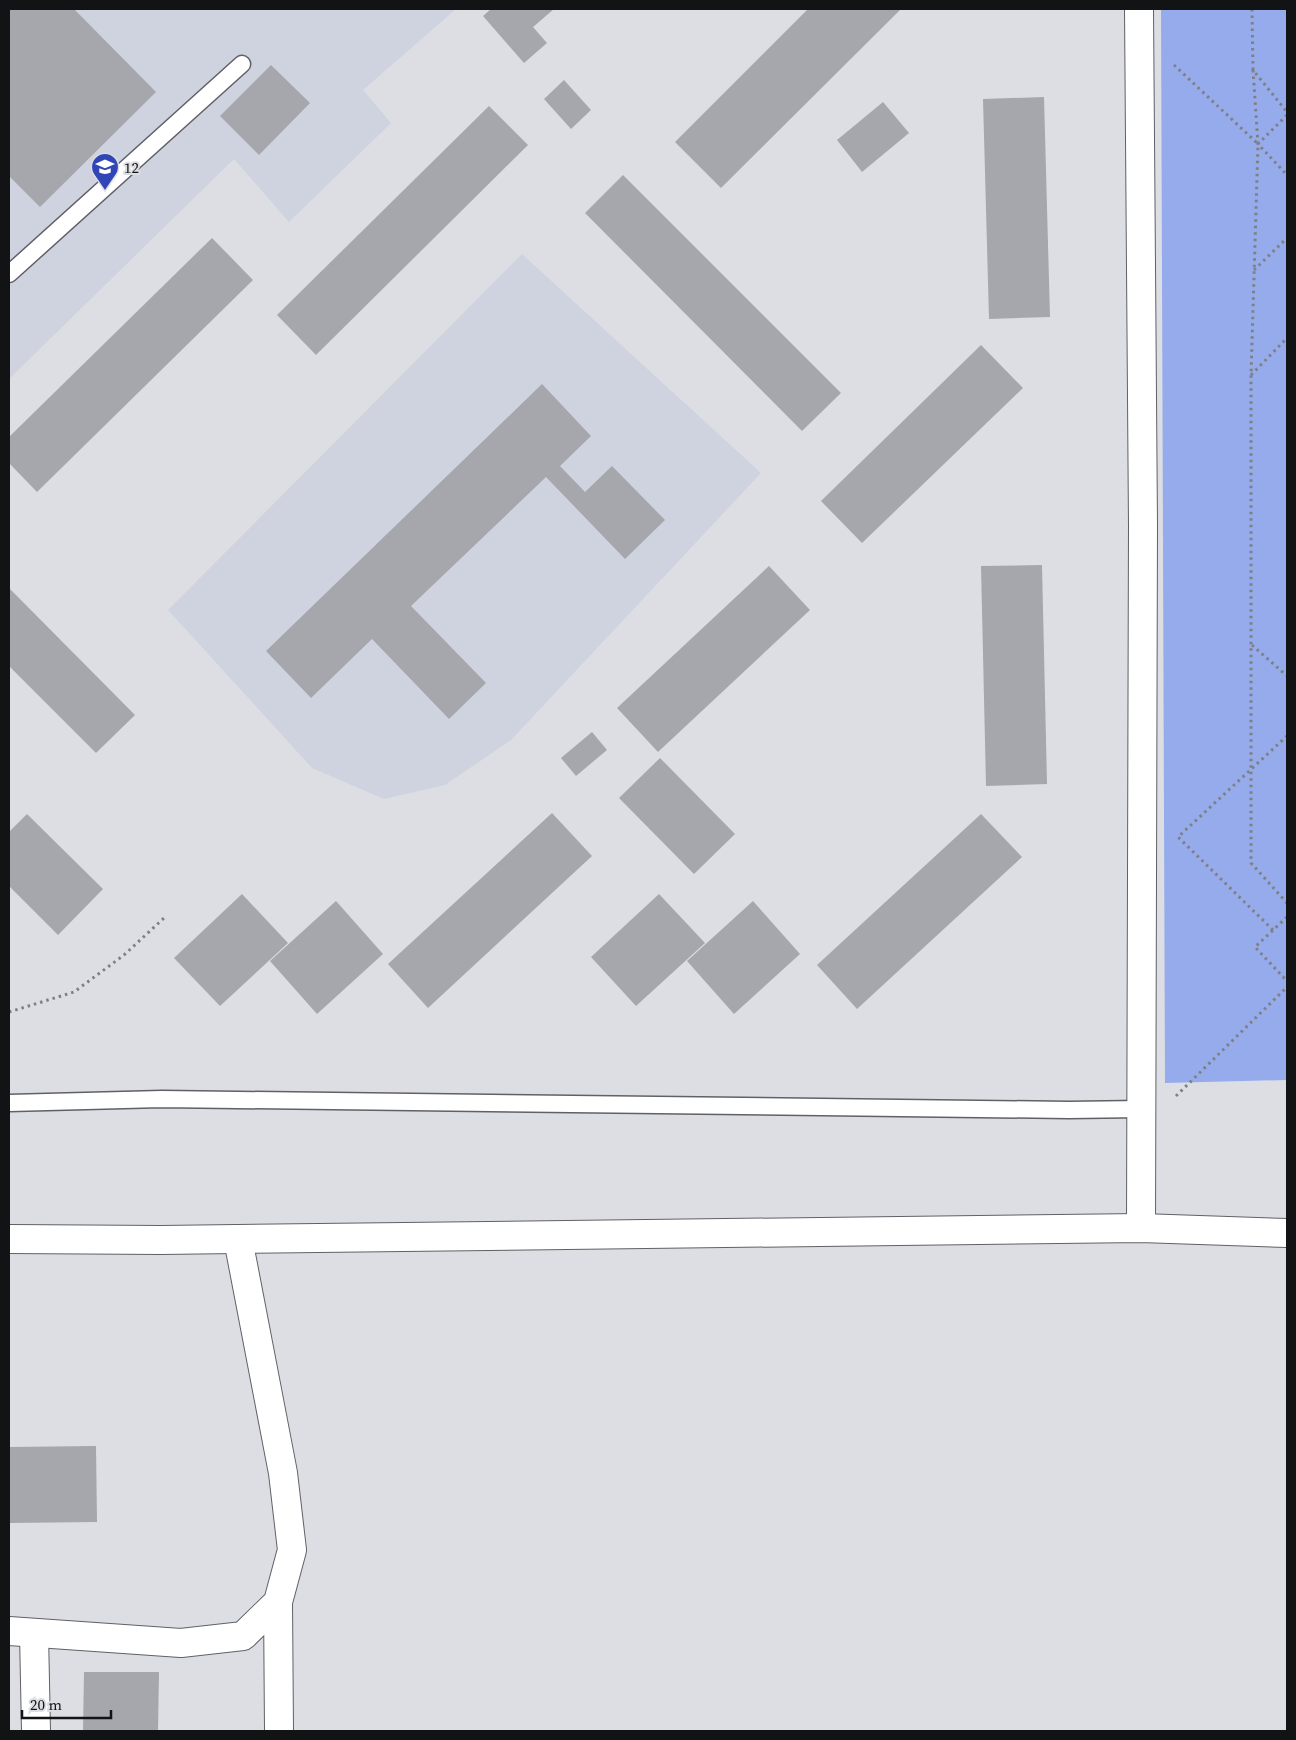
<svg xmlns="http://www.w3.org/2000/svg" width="1296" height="1740" viewBox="0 0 1296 1740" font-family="'Source Serif 4',serif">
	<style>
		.built { fill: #ced3df }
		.green { fill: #95abec }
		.building { fill: #a5a7ac }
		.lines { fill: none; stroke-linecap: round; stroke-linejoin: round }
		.service-casing { stroke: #606166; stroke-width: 19 }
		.minor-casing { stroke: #606166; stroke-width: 30 }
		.path { stroke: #7e8084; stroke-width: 3; stroke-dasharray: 2.5 4; stroke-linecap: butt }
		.service { stroke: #fff; stroke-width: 16 }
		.minor { stroke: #fff; stroke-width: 28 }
		.labels { text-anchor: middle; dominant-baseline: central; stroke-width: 4; stroke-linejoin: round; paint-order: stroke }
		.poi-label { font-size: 15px; fill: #121315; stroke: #dcdee4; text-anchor: start }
	</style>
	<rect width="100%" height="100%" fill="#dcdee4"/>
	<!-- built -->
	<g class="built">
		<polygon points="9,9 456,9 363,90 391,123 289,222 234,159 9,379"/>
		<polygon points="522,254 761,473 511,740 445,785 384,799 312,768 168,610"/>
	</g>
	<!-- green -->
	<polygon class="green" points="1161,9 1287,9 1287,1080 1165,1083"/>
	<!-- building -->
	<g class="building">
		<polygon points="9,9 74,9 156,92 40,207 9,176"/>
		<polygon points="491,9 554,9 533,27 547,43 524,63 483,16"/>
		<polygon points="808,9 901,9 721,188 675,142"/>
		<polygon points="271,65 310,103 259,155 220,116"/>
		<polygon points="564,80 591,110 571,129 544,99"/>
		<polygon points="1044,97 1050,317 989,319 983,99"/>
		<polygon points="883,102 909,133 862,172 837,140"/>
		<polygon points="489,106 528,145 316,355 277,315"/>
		<polygon points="623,175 841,393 802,431 585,213"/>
		<polygon points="212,238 253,280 37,492 9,463 9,437"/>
		<polygon points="981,345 1023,388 862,543 821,501"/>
		<polygon points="542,384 591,436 560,466 585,492 612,466 665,520 625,559 546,477 411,606 486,683 449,719 372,639 311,698 266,651"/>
		<polygon points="1042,565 1047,784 986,786 981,566"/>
		<polygon points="769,566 810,610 658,752 617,708"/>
		<polygon points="9,588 135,715 96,753 9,666"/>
		<polygon points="592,732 607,750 576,776 561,758"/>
		<polygon points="660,758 735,834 694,874 619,798"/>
		<polygon points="552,813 592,856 428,1008 388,964"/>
		<polygon points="27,814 103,889 58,935 9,886 9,832"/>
		<polygon points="981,814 1022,857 857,1009 817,965"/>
		<polygon points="242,894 288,943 220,1006 174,958"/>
		<polygon points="659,894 705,943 636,1006 591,957"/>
		<polygon points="336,901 383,954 317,1014 270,961"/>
		<polygon points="753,901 800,954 734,1014 687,961"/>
		<polygon points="96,1446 97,1522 9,1523 9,1447"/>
		<polygon points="84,1672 159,1672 158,1731 83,1731"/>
	</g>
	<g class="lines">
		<defs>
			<g id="service">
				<polyline points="9,274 242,64"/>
				<polyline points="9,1103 162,1099 1069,1110 1141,1109"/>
			</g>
			<g id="minor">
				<polyline points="1139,9 1143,526 1141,1228"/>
				<polyline points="9,1239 161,1240 1141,1228 1287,1233"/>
				<polyline points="278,1602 279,1731"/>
				<polyline points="9,1631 181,1643 243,1636 278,1602 292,1550 283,1473 238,1239"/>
				<polyline points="34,1633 36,1731"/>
			</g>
		</defs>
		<!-- service casing -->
		<use href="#service" class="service-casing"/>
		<!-- minor casing -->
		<use href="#minor" class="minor-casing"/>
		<!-- path -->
		<g class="path">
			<polyline points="1252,9 1253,70 1287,112"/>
			<polyline points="1174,65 1257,143"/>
			<polyline points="1253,70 1258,144 1251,376 1251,863 1287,903"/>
			<polyline points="1287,115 1258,144 1287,175"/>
			<polyline points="1254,270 1287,238"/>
			<polyline points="1251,375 1287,338"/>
			<polyline points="1252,645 1287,676"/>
			<polyline points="1287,917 1255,947 1287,981"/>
			<polyline points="1273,930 1178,837 1287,736"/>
			<polyline points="9,1012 74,992 124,955 164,918"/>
			<polyline points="1176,1096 1287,987"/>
		</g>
		<!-- service -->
		<use href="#service" class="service"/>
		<!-- minor -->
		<use href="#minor" class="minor"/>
	</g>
	<!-- icons -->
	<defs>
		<symbol id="school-pin" viewBox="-11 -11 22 30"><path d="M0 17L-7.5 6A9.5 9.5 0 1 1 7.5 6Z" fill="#3046b7" stroke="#dcdee4"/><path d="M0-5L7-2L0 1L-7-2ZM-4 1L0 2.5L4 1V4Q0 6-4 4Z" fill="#fff"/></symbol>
	</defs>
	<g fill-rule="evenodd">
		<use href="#school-pin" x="89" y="151" width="32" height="43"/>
	</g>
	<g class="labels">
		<!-- poi labels -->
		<g class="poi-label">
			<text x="124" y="167">12</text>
		</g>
	</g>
	<!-- border -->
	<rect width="1296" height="1740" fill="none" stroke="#121315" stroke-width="20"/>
	<!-- scale -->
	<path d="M22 1710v8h89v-8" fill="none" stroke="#121315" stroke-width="2.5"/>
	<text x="30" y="1710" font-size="15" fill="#121315" stroke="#dcdee4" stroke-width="4" paint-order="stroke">20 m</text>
</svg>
